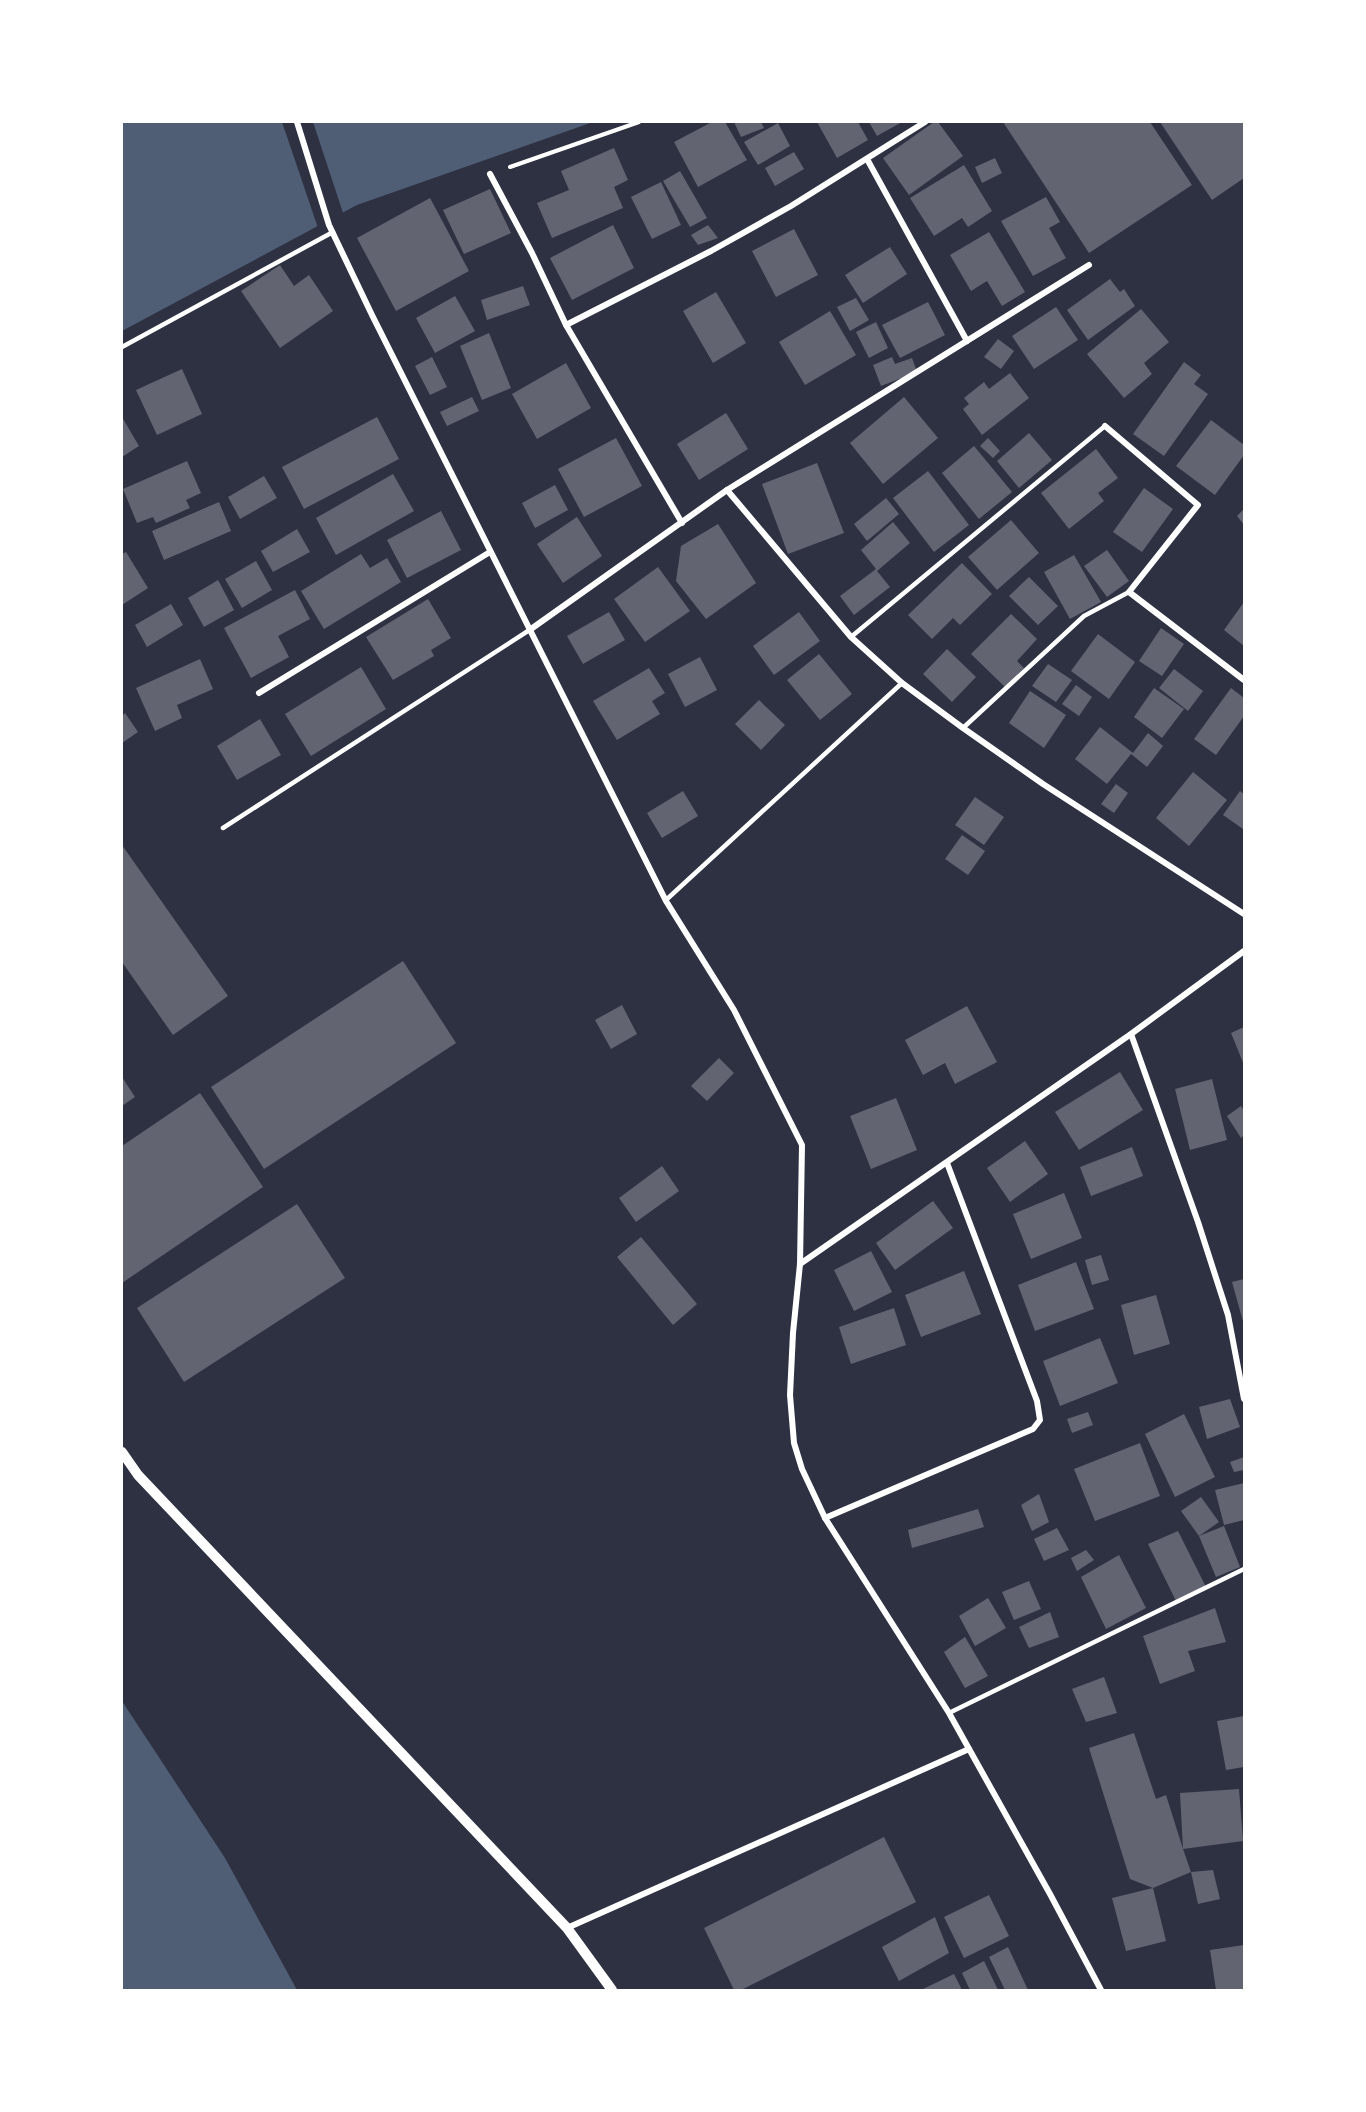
<svg xmlns="http://www.w3.org/2000/svg" width="1366" height="2112" viewBox="0 0 1366 2112" font-family="'Alegreya Sans',sans-serif">
	<style>
		.water { fill: #4f5d75 }
		.pier { fill: #2d3142 }
		.building { fill: #626471 }
		.lines { fill: none; stroke-linecap: round; stroke-linejoin: round }
		.path { stroke: #fff; stroke-width: 4 }
		.service { stroke: #fff; stroke-width: 4.5 }
		.minor { stroke: #fff; stroke-width: 6 }
		.tertiary { stroke: #fff; stroke-width: 10 }
	</style>
	<rect width="100%" height="100%" fill="#2d3142"/>
	<!-- water -->
	<g class="water">
		<polygon points="122,122 593,122 357,205 122,331"/>
		<polygon points="122,1701 225,1858 297,1990 122,1990"/>
	</g>
	<!-- pier -->
	<polygon class="pier" points="282,122 313,122 344,216 318,228"/>
	<!-- building -->
	<g class="building">
		<polygon points="712,122 725,122 747,160 698,187 674,142"/>
		<polygon points="734,122 761,122 764,128 741,137"/>
		<polygon points="817,122 858,122 868,140 837,158"/>
		<polygon points="869,122 902,122 877,136"/>
		<polygon points="934,122 938,122 963,156 909,195 883,158"/>
		<polygon points="1003,122 1150,122 1192,185 1089,253"/>
		<polygon points="1160,122 1244,122 1244,178 1212,200"/>
		<polygon points="778,123 790,146 758,165 744,142"/>
		<polygon points="614,148 628,180 614,187 623,208 552,238 537,203 569,190 561,171"/>
		<polygon points="794,152 804,169 775,186 765,168"/>
		<polygon points="995,158 1002,173 982,183 975,167"/>
		<polygon points="964,165 992,211 968,227 962,218 934,236 910,198"/>
		<polygon points="680,171 707,218 690,227 663,181"/>
		<polygon points="661,182 681,225 652,239 631,197"/>
		<polygon points="490,189 511,233 464,254 443,210"/>
		<polygon points="1046,197 1060,222 1049,228 1066,258 1033,276 1001,221"/>
		<polygon points="430,198 469,271 396,311 357,238"/>
		<polygon points="613,225 634,268 572,300 550,258"/>
		<polygon points="708,225 718,238 698,245 691,235"/>
		<polygon points="794,229 818,275 776,297 752,251"/>
		<polygon points="989,232 1025,292 1002,306 987,281 971,291 950,255"/>
		<polygon points="890,247 907,274 863,303 845,275"/>
		<polygon points="280,265 294,286 309,275 333,311 280,348 241,291"/>
		<polygon points="1110,279 1120,292 1124,289 1135,306 1088,340 1067,310"/>
		<polygon points="523,286 530,305 487,320 481,300"/>
		<polygon points="716,292 746,343 713,363 683,311"/>
		<polygon points="455,296 475,331 435,353 416,318"/>
		<polygon points="856,298 869,320 850,331 837,307"/>
		<polygon points="928,302 945,335 900,358 882,325"/>
		<polygon points="1056,307 1078,340 1034,369 1012,336"/>
		<polygon points="1141,309 1169,342 1144,363 1152,374 1124,398 1087,354"/>
		<polygon points="830,311 856,355 805,385 779,342"/>
		<polygon points="876,322 888,348 869,358 856,332"/>
		<polygon points="489,333 511,388 482,400 460,346"/>
		<polygon points="998,339 1014,351 1001,369 984,357"/>
		<polygon points="432,357 447,387 430,395 415,366"/>
		<polygon points="892,357 895,364 912,358 917,372 881,386 873,365"/>
		<polygon points="1184,362 1201,375 1194,384 1208,394 1164,456 1133,434"/>
		<polygon points="566,363 591,408 537,439 512,394"/>
		<polygon points="182,369 202,414 157,435 136,390"/>
		<polygon points="1010,373 1029,398 982,435 963,409 969,404 964,398 984,382 989,389"/>
		<polygon points="472,397 479,411 447,426 440,412"/>
		<polygon points="904,397 938,438 883,484 850,443"/>
		<polygon points="726,413 748,449 699,480 677,444"/>
		<polygon points="122,417 139,446 122,457"/>
		<polygon points="377,417 399,459 304,509 282,467"/>
		<polygon points="1211,420 1244,445 1244,455 1215,495 1176,466"/>
		<polygon points="1029,433 1052,460 1019,488 997,461"/>
		<polygon points="616,438 642,486 584,517 558,469"/>
		<polygon points="988,438 1000,451 993,458 980,446"/>
		<polygon points="974,446 1012,492 979,519 942,473"/>
		<polygon points="1096,449 1118,478 1098,493 1104,501 1069,529 1041,493"/>
		<polygon points="187,461 201,493 186,500 190,508 156,523 153,517 137,523 123,489"/>
		<polygon points="817,463 844,533 788,554 762,484"/>
		<polygon points="928,471 969,525 934,552 893,498"/>
		<polygon points="393,474 414,511 336,555 316,518"/>
		<polygon points="264,476 277,498 240,519 228,497"/>
		<polygon points="555,485 568,510 535,528 522,503"/>
		<polygon points="1144,488 1173,509 1142,552 1113,532"/>
		<polygon points="886,498 899,514 867,541 854,524"/>
		<polygon points="219,502 231,531 164,560 152,531"/>
		<polygon points="1244,509 1244,525 1237,516"/>
		<polygon points="441,511 461,550 407,578 387,540"/>
		<polygon points="577,517 602,556 563,583 537,544"/>
		<polygon points="1011,520 1039,553 997,590 968,557"/>
		<polygon points="893,522 910,543 877,571 890,587 854,615 840,596 876,569 861,550"/>
		<polygon points="718,524 756,583 706,619 676,581 681,546"/>
		<polygon points="297,529 310,552 273,572 261,551"/>
		<polygon points="1107,550 1129,581 1107,597 1084,566"/>
		<polygon points="126,552 148,588 122,605 122,554"/>
		<polygon points="361,554 370,568 387,558 401,582 324,629 301,591"/>
		<polygon points="1074,555 1101,602 1070,619 1044,572"/>
		<polygon points="256,561 272,590 242,608 225,579"/>
		<polygon points="962,563 992,594 960,625 953,618 932,639 908,615"/>
		<polygon points="658,567 690,611 645,642 614,599"/>
		<polygon points="1029,577 1058,606 1038,625 1009,596"/>
		<polygon points="218,580 234,610 204,627 188,598"/>
		<polygon points="295,590 310,619 278,636 289,657 251,678 224,628"/>
		<polygon points="428,599 451,638 431,650 434,656 393,680 366,637"/>
		<polygon points="1244,602 1244,646 1224,630"/>
		<polygon points="171,604 183,625 147,647 135,625"/>
		<polygon points="609,612 625,640 583,664 567,636"/>
		<polygon points="799,612 820,641 774,675 753,646"/>
		<polygon points="1011,614 1037,639 1017,661 1024,668 1006,688 971,654"/>
		<polygon points="1161,628 1184,644 1162,676 1139,661"/>
		<polygon points="1098,634 1135,662 1109,699 1071,671"/>
		<polygon points="947,649 976,677 952,702 923,674"/>
		<polygon points="819,654 852,694 820,720 787,680"/>
		<polygon points="700,657 717,690 685,707 668,674"/>
		<polygon points="200,659 213,689 177,705 182,718 155,731 136,688"/>
		<polygon points="1048,664 1072,680 1056,702 1032,686"/>
		<polygon points="361,667 386,709 311,756 285,714"/>
		<polygon points="649,668 665,693 652,701 660,714 617,740 593,701"/>
		<polygon points="1174,669 1203,691 1188,711 1159,688"/>
		<polygon points="1076,685 1092,697 1079,716 1062,704"/>
		<polygon points="1154,688 1184,709 1162,738 1134,717"/>
		<polygon points="1231,688 1244,698 1244,716 1216,755 1194,739"/>
		<polygon points="1030,691 1066,715 1044,748 1009,723"/>
		<polygon points="759,700 785,725 761,750 735,724"/>
		<polygon points="125,713 138,732 122,743 122,716"/>
		<polygon points="260,719 281,755 237,780 217,746"/>
		<polygon points="1100,727 1133,753 1148,733 1163,746 1147,767 1131,754 1107,784 1075,759"/>
		<polygon points="1193,772 1227,800 1189,846 1156,818"/>
		<polygon points="1116,784 1128,793 1114,813 1101,804"/>
		<polygon points="683,791 698,816 662,838 647,813"/>
		<polygon points="1240,791 1244,794 1243,829 1223,815"/>
		<polygon points="975,797 1004,817 984,845 955,825"/>
		<polygon points="962,835 985,851 968,875 945,859"/>
		<polygon points="122,845 228,996 173,1035 122,962"/>
		<polygon points="403,961 456,1043 264,1169 211,1087"/>
		<polygon points="622,1005 637,1034 611,1049 595,1020"/>
		<polygon points="967,1006 997,1062 955,1084 945,1063 923,1075 905,1040"/>
		<polygon points="1244,1027 1244,1065 1231,1033"/>
		<polygon points="719,1058 734,1073 707,1101 691,1086"/>
		<polygon points="1120,1072 1143,1110 1079,1150 1055,1112"/>
		<polygon points="122,1077 135,1097 122,1106"/>
		<polygon points="1212,1079 1227,1140 1190,1150 1175,1089"/>
		<polygon points="200,1093 263,1187 122,1283 122,1146"/>
		<polygon points="896,1098 917,1150 871,1169 850,1116"/>
		<polygon points="1241,1106 1244,1111 1244,1135 1241,1138 1227,1116"/>
		<polygon points="1025,1141 1048,1174 1010,1202 987,1168"/>
		<polygon points="1132,1147 1143,1176 1091,1196 1080,1167"/>
		<polygon points="662,1166 679,1191 636,1222 619,1198"/>
		<polygon points="1064,1193 1082,1238 1031,1259 1013,1214"/>
		<polygon points="933,1201 953,1228 895,1270 876,1243"/>
		<polygon points="297,1204 345,1278 184,1382 137,1308"/>
		<polygon points="641,1237 697,1304 673,1325 617,1257"/>
		<polygon points="871,1251 892,1292 854,1311 834,1270"/>
		<polygon points="1101,1255 1109,1280 1092,1285 1085,1260"/>
		<polygon points="1076,1262 1094,1309 1035,1331 1018,1285"/>
		<polygon points="964,1271 981,1314 921,1337 905,1295"/>
		<polygon points="1244,1279 1244,1325 1232,1282"/>
		<polygon points="1156,1295 1170,1344 1134,1355 1121,1305"/>
		<polygon points="894,1308 906,1345 851,1364 839,1327"/>
		<polygon points="1100,1338 1118,1383 1060,1406 1043,1361"/>
		<polygon points="1230,1399 1240,1427 1207,1439 1199,1407"/>
		<polygon points="1088,1412 1093,1425 1072,1433 1067,1419"/>
		<polygon points="1184,1414 1215,1477 1175,1497 1145,1434"/>
		<polygon points="1140,1443 1160,1496 1095,1521 1074,1469"/>
		<polygon points="1244,1457 1244,1470 1234,1472 1230,1462"/>
		<polygon points="1244,1483 1244,1520 1224,1525 1215,1490"/>
		<polygon points="1039,1494 1049,1522 1032,1531 1021,1505"/>
		<polygon points="1201,1497 1219,1522 1199,1536 1181,1511"/>
		<polygon points="978,1509 984,1527 912,1548 908,1530"/>
		<polygon points="1224,1526 1240,1567 1216,1577 1199,1536"/>
		<polygon points="1057,1528 1069,1550 1044,1561 1034,1539"/>
		<polygon points="1178,1531 1206,1587 1176,1601 1148,1544"/>
		<polygon points="1086,1550 1094,1560 1077,1571 1071,1558"/>
		<polygon points="1119,1555 1146,1608 1106,1629 1081,1577"/>
		<polygon points="1029,1581 1041,1609 1014,1620 1002,1592"/>
		<polygon points="988,1598 1006,1628 975,1646 959,1616"/>
		<polygon points="1215,1608 1226,1642 1188,1651 1195,1671 1160,1684 1143,1636"/>
		<polygon points="1050,1612 1059,1637 1029,1648 1019,1627"/>
		<polygon points="965,1637 988,1676 965,1688 944,1652"/>
		<polygon points="1104,1677 1117,1713 1086,1722 1072,1689"/>
		<polygon points="1244,1716 1244,1767 1226,1770 1217,1721"/>
		<polygon points="1134,1733 1156,1799 1166,1795 1183,1849 1180,1793 1239,1789 1243,1841 1183,1849 1191,1872 1153,1888 1130,1879 1089,1748"/>
		<polygon points="884,1837 916,1902 741,1990 734,1990 704,1928"/>
		<polygon points="1213,1870 1220,1899 1198,1904 1191,1872"/>
		<polygon points="1153,1888 1166,1941 1126,1951 1112,1898"/>
		<polygon points="989,1895 1009,1936 964,1958 944,1917"/>
		<polygon points="935,1917 949,1953 899,1981 882,1947"/>
		<polygon points="1244,1945 1244,1990 1216,1990 1210,1950"/>
		<polygon points="1008,1947 1028,1990 1005,1990 989,1957"/>
		<polygon points="984,1961 998,1990 970,1990 962,1973"/>
		<polygon points="954,1974 962,1990 921,1990"/>
	</g>
	<g class="lines">
		<!-- path -->
		<polyline class="path" points="510,167 639,122"/>
		<!-- service -->
		<g class="service">
			<polyline points="122,347 333,232"/>
			<polyline points="851,637 1105,426"/>
			<polyline points="963,728 1084,616 1129,592"/>
			<polyline points="223,828 531,629"/>
			<polyline points="666,900 902,683"/>
			<polyline points="949,1713 1244,1569"/>
		</g>
		<!-- minor -->
		<g class="minor">
			<polyline points="297,122 329,225 372,315 666,901 734,1010 802,1145 800,1264 793,1333 790,1395 794,1443 802,1469 825,1518 949,1713 1050,1894 1101,1990"/>
			<polyline points="867,159 967,341"/>
			<polyline points="490,174 532,253 566,325 682,523"/>
			<polyline points="566,325 711,251 791,206 925,122"/>
			<polyline points="1105,426 1198,505 1129,592 1244,680"/>
			<polyline points="727,490 851,637 902,683 963,728 1043,784 1244,914"/>
			<polyline points="531,629 727,490 1089,265"/>
			<polyline points="259,693 490,552"/>
			<polyline points="1131,1034 1198,1222 1228,1315 1244,1399"/>
			<polyline points="800,1264 1131,1034 1244,951"/>
			<polyline points="825,1518 1033,1429 1040,1420 1037,1401 947,1163"/>
			<polyline points="567,1928 969,1749"/>
		</g>
		<!-- tertiary -->
		<polyline class="tertiary" points="122,1452 138,1475 567,1928 612,1990"/>
	</g>
	<!-- border -->
	<rect width="1366" height="2112" fill="none" stroke="#ffffff" stroke-width="246"/>
</svg>
